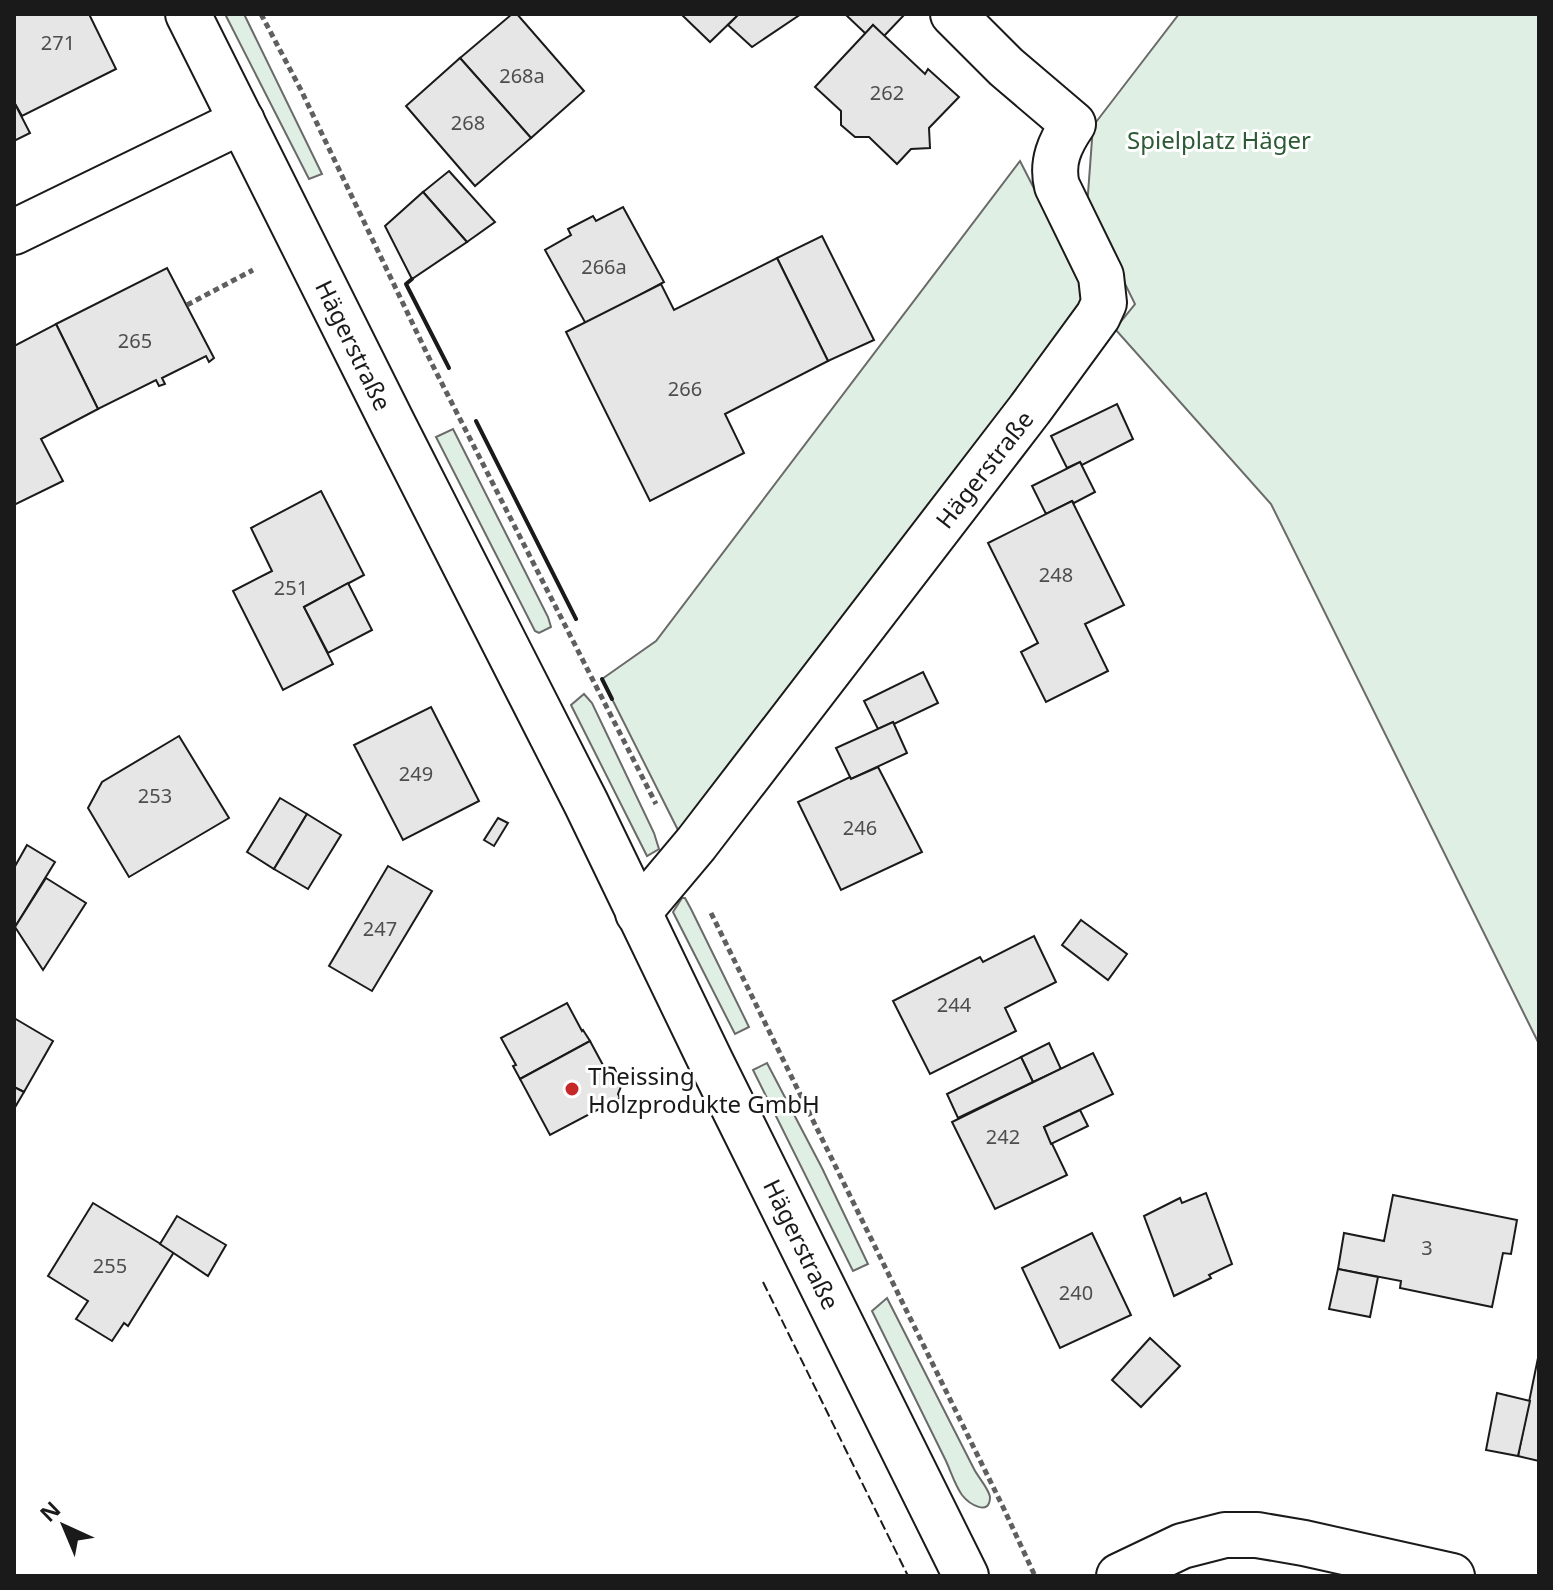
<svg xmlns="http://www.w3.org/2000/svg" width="1553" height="1590" viewBox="0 0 1553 1590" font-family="'Noto Sans',sans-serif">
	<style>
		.green { fill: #e0efe3; stroke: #6a6a6a; stroke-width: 2 }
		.building { fill: #e6e6e6; stroke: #1a1a1a; stroke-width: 2 }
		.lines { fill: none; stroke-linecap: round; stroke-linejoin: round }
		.minor-casing { stroke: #1a1a1a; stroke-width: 48 }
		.secondary-casing { stroke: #1a1a1a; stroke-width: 48 }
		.path { stroke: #5f5f5f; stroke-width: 5; stroke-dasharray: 6 4; stroke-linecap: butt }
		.minor { stroke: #fff; stroke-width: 44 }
		.secondary { stroke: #fff; stroke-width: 44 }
		.fence { stroke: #1a1a1a; stroke-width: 2; stroke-dasharray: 10 4; stroke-linecap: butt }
		.wall { stroke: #1a1a1a; stroke-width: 4 }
		.poi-dot { fill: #c62828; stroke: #fff; stroke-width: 3 }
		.labels { text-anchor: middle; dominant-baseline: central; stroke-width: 6; stroke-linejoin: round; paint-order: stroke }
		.number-label { font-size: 20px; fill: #4d4d4d }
		.park-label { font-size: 24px; fill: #2b5a34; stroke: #fff }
		.street-label { font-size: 24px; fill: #1a1a1a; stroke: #fff }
		.poi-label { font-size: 24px; fill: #1a1a1a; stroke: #fff; text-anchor: start }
	</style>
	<rect width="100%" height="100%" fill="#fff"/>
	<!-- green -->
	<g class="green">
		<polygon points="225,14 244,14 322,174 309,179"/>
		<polygon points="1179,14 1539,14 1539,1044 1271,504 1115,329 1135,304 1087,207 1093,126"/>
		<polygon points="1020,161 1090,298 682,838 602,679 656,641"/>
		<polygon points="453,429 548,617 551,627 539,633 535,631 436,437"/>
		<polygon points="584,694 592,703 654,833 659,849 647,856 571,705"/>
		<polygon points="682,898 685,898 691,909 749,1027 735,1034 673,912"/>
		<polygon points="767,1063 822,1168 868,1264 853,1271 753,1070"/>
		<path d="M887,1298L974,1469C978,1477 989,1489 990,1497C990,1517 969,1504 962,1495C955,1485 951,1472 946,1461L872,1311Z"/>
	</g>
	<!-- building -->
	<g class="building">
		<polygon points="14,14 89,14 116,69 22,116 14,102"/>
		<polygon points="512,14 517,14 584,91 531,138 460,58"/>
		<polygon points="681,14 739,14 710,42"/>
		<polygon points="739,14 801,14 752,47 728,25"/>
		<polygon points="845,14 905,14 884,36 873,25 866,34"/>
		<polygon points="873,25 925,74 928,69 959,97 929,128 930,148 911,149 897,164 869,137 855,137 841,125 841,111 815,87"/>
		<polygon points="460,58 531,138 475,186 406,106"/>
		<polygon points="14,102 30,133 14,141"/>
		<polygon points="449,171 495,222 467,242 423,192"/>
		<polygon points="423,192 467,242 412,279 385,226"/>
		<polygon points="623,207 664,282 586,324 545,250 571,235 568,229 593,216 596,221"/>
		<polygon points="822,236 874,340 828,361 777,258"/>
		<polygon points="777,258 828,361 725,414 744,453 650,501 566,332 661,284 674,310"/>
		<polygon points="167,268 214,358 209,362 206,356 162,378 165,384 159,386 156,380 98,409 56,324"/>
		<polygon points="56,324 98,409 41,439 63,481 14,505 14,346"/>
		<polygon points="1117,404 1133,439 1082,465 1080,462 1067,468 1051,436"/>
		<polygon points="1080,462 1095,492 1074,503 1072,501 1046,514 1032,486"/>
		<polygon points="321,491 364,575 304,607 333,664 283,690 233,591 272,571 251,528"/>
		<polygon points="1072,501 1124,605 1085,624 1108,671 1046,702 1021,652 1038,643 988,543"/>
		<polygon points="348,583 372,630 328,653 304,607"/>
		<polygon points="923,672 938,703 894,724 893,722 878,729 864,701"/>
		<polygon points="431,707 479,801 403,840 354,745"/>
		<polygon points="893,722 907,753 851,779 836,748"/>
		<polygon points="179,736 229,818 129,877 88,808 102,782"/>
		<polygon points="878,767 922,852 841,890 798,802 850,777 851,779"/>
		<polygon points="280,798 307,814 274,869 247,852"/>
		<polygon points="307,814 341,835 308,889 274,869"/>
		<polygon points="498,818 508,823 494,846 484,840"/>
		<polygon points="27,845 55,862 15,927 14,868"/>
		<polygon points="388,866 432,891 372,991 329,966"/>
		<polygon points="46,878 86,903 43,970 15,927"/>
		<polygon points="1081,920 1127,954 1108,980 1062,945"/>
		<polygon points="1034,936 1056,982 1005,1008 1016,1031 930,1074 893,1001 980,957 983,962"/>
		<polygon points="567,1003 582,1031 583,1030 590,1041 520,1079 513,1066 516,1065 501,1038"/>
		<polygon points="14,1018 53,1041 24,1092 14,1087"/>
		<polygon points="590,1041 604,1067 614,1068 622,1084 618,1094 620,1098 550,1135 520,1079"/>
		<polygon points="1049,1043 1061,1069 1033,1082 1021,1057"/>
		<polygon points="1093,1053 1113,1094 1044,1127 1067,1175 995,1209 952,1122"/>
		<polygon points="1021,1057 1033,1082 958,1118 947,1094"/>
		<polygon points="14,1087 24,1092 14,1109"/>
		<polygon points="1080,1110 1088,1126 1051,1144 1044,1127"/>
		<polygon points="1206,1193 1232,1264 1209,1275 1211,1278 1174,1296 1144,1216 1180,1198 1182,1203"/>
		<polygon points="1393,1195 1517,1220 1511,1254 1503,1253 1492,1307 1400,1288 1401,1281 1338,1269 1344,1233 1384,1241"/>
		<polygon points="93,1203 174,1252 128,1326 124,1323 112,1341 76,1319 88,1301 48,1276"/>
		<polygon points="177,1216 226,1245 208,1276 160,1244"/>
		<polygon points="1092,1233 1131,1315 1060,1348 1022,1268"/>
		<polygon points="1338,1269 1378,1277 1370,1317 1329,1309"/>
		<polygon points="1150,1338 1180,1366 1141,1407 1112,1380"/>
		<polygon points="1539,1353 1539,1461 1518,1456"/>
		<polygon points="1497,1393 1530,1401 1518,1456 1486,1450"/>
	</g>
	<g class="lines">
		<defs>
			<g id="minor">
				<polyline points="14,232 242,121"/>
				<path d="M638,913L696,844L1030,409L1098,316L1104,303L1101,276L1057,186C1051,162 1060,143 1073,124L1006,67L953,14"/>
				<polyline points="1119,1576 1182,1546 1225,1535 1257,1535 1304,1543 1452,1576"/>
			</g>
			<polyline id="secondary" points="188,14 393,424 586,803 711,1062 966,1576"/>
		</defs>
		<!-- minor casing -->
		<use href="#minor" class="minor-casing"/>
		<!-- secondary casing -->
		<use href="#secondary" class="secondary-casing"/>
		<!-- path -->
		<g class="path">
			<polyline points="261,14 301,90 431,362 656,804"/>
			<polyline points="187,305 253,270"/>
			<polyline points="711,913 1003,1507 1035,1576"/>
		</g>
		<!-- minor -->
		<use href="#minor" class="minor"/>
		<!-- secondary -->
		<use href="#secondary" class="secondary"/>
		<!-- fence -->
		<polyline class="fence" points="763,1282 908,1576"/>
		<!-- wall -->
		<g class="wall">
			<polyline points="412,279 406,284 449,368"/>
			<polyline points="476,421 576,619"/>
			<polyline points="602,679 612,699"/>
		</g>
	</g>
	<!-- markers -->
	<circle class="poi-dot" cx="572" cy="1089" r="8"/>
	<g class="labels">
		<!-- number labels -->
		<g class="number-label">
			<text x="58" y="42">271</text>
			<text x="522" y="75">268a</text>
			<text x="887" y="92">262</text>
			<text x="468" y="122">268</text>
			<text x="604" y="266">266a</text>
			<text x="135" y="340">265</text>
			<text x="685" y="388">266</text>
			<text x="1056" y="574">248</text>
			<text x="291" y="587">251</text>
			<text x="416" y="773">249</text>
			<text x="155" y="795">253</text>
			<text x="860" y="827">246</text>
			<text x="380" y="928">247</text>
			<text x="954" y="1004">244</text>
			<text x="1003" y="1136">242</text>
			<text x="1427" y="1247">3</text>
			<text x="110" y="1265">255</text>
			<text x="1076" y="1292">240</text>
		</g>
		<!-- park labels -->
		<g class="park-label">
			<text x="1219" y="139">Spielplatz Häger</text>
		</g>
		<!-- street labels -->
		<g class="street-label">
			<text transform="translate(354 345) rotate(64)">Hägerstraße</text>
			<text transform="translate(984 469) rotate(-52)">Hägerstraße</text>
			<text transform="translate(802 1244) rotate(64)">Hägerstraße</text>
		</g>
		<!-- poi labels -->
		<g class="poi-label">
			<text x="588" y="1075">Theissing<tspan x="588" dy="28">Holzprodukte GmbH</tspan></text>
		</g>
	</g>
	<!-- border -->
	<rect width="1553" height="1590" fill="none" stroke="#1a1a1a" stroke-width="32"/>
	<!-- north arrow -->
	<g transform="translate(64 1526) rotate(316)" stroke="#ffffff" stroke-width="6" paint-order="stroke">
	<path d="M0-6L14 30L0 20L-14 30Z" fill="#1a1a1a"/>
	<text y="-12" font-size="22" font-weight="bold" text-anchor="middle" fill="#1a1a1a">N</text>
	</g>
</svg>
